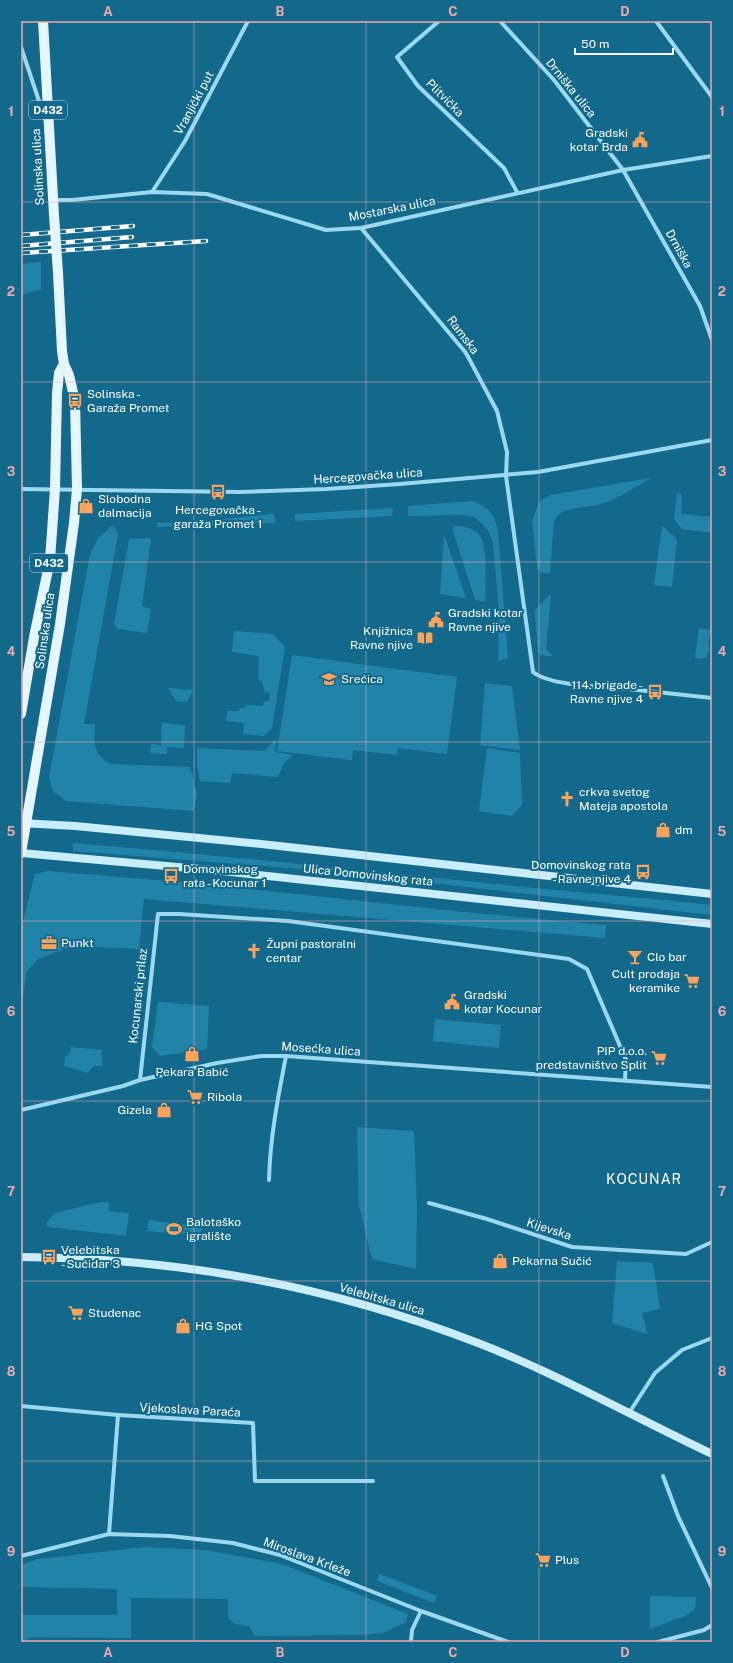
<svg xmlns="http://www.w3.org/2000/svg" width="733" height="1663" viewBox="0 0 733 1663" font-family="'Public Sans',sans-serif">
	<style>
		.green { fill: #2283a9 }
		.lines { fill: none; stroke-linecap: round; stroke-linejoin: round }
		.street { stroke: #9cd9f0; stroke-width: 4 }
		.secondary { stroke: #caedfb; stroke-width: 8 }
		.primary { stroke: #e5f6ff; stroke-width: 10 }
		.rail-casing { stroke: #fff; stroke-width: 4.5 }
		.rail { stroke: #13698c; stroke-width: 3; stroke-dasharray: 9; stroke-linecap: butt }
		.primary-bridge { stroke: #e5f6ff; stroke-width: 10 }
		.grid { fill: none; stroke: #efa9a9; stroke-width: 1; stroke-opacity: 0.55 }
		.labels { text-anchor: middle; dominant-baseline: central; stroke-width: 4; stroke-linejoin: round; paint-order: stroke }
		.shield { fill: #13698c; stroke: #b8d2dc; stroke-width: 1 }
		.shield-label { font-size: 11px; font-weight: bold; fill: #fff }
		.street-label { font-size: 12px; fill: #fff; stroke: #13698c }
		.poi-label { font-size: 12px; fill: #fff; stroke: #13698c; text-anchor: start }
		.quarter-label { font-size: 14px; letter-spacing: 1px; fill: #fff; stroke: #13698c }
		.neatline { fill: none; stroke: #efa9a9; stroke-width: 1.5 }
		.grid-label { font-size: 13px; text-anchor: middle; font-weight: bold; fill: #efa9a9 }
	</style>
	<rect width="100%" height="100%" fill="#13698c"/>
	<!-- green -->
	<g class="green">
		<polygon points="41,262 41,289 21,295 21,264"/>
		<path d="M651,478C635,487 618,499 601,504C586,509 562,504 554,521L550,573H542L537,567L532,521L539,502L550,495Z"/>
		<polygon points="677,493 682,494 681,514 712,517 712,533 682,529 674,519"/>
		<path d="M473,501C490,509 494,513 498,531L508,658L498,661L499,611L493,543L488,530L475,517L464,515L408,516V506Z"/>
		<polygon points="393,508 392,516 295,521 295,514"/>
		<polygon points="274,514 275,523 157,527 157,523 205,521"/>
		<path d="M113,525L118,534L84,724H95C94,743 92,754 111,764L190,767L197,794L194,811L66,801L53,791L49,778L90,554L98,538Z"/>
		<path d="M455,526C463,526 475,528 480,536C488,548 485,586 486,602L475,600L452,528Z"/>
		<polygon points="662,526 677,539 672,587 654,585"/>
		<polygon points="444,534 466,598 440,594"/>
		<polygon points="151,538 142,606 151,609 147,633 118,629 114,624 129,539"/>
		<polygon points="551,594 546,649 553,656 540,655 538,652 535,616 535,610"/>
		<polygon points="699,628 712,630 708,641 709,649 707,657 700,659 695,658"/>
		<polygon points="234,631 273,634 285,647 272,728 264,736 243,734 244,723 226,721 227,711 239,711 240,708 246,708 246,705 263,706 264,701 269,701 270,693 265,693 262,681 258,680 259,656 232,652"/>
		<polygon points="292,655 457,677 447,754 398,748 397,755 353,750 352,760 277,751"/>
		<polygon points="485,683 512,686 520,750 480,745"/>
		<polygon points="168,688 193,690 187,702 176,701"/>
		<polygon points="162,723 185,725 184,748 167,747 167,754 150,753 151,744 161,745"/>
		<polygon points="276,739 275,752 293,755 284,763 278,777 232,773 230,783 200,781 197,766 197,748 264,751"/>
		<polygon points="487,748 520,753 522,805 512,816 479,811"/>
		<path d="M73,843C227,856 381,872 535,888C594,894 653,898 712,905V915L327,871L73,851Z"/>
		<polygon points="47,871 192,883 473,913 606,925 605,938 144,899 139,949 72,946 38,959 27,971 21,1008 21,930 35,874"/>
		<polygon points="158,1002 209,1006 207,1049 160,1056 152,1047"/>
		<polygon points="435,1019 501,1025 499,1048 433,1041"/>
		<polygon points="71,1047 102,1050 102,1066 94,1066 87,1073 64,1066 65,1057 70,1053"/>
		<polygon points="357,1127 414,1131 417,1209 416,1269 372,1259 359,1205"/>
		<polygon points="100,1202 109,1202 109,1211 129,1213 126,1236 49,1227 47,1225 46,1223 55,1213"/>
		<polygon points="149,1220 202,1227 201,1236 147,1231"/>
		<polygon points="617,1261 653,1263 660,1309 642,1313 647,1334 612,1323"/>
		<polygon points="145,1547 206,1550 282,1564 408,1614 406,1622 383,1633 364,1635 255,1636 249,1626 235,1624 228,1618 228,1599 131,1598 131,1638 31,1637 21,1642 21,1615 117,1615 117,1589 21,1587 21,1565 38,1559"/>
		<polygon points="379,1574 437,1596 434,1603 377,1581"/>
		<polygon points="650,1596 696,1597 695,1609 685,1616 650,1629"/>
	</g>
	<g class="lines">
		<!-- street -->
		<g class="street">
			<polyline points="439,21 397,57 418,86 504,168 517,192"/>
			<polyline points="500,21 554,80 623,170 700,306 712,340"/>
			<polyline points="656,21 712,97"/>
			<polyline points="21,47 45,119"/>
			<polyline points="152,192 185,141 248,21"/>
			<polyline points="54,200 72,200 152,192 207,194 326,230 361,228 623,170 712,156"/>
			<path d="M361,228L466,353L497,411L507,452L506,476L533,672C550,686 605,687 629,689C657,692 684,695 712,698"/>
			<polyline points="21,489 240,492 326,489 400,484 538,472 712,440"/>
			<polyline points="140,1080 158,914 179,914 288,921 569,959 587,969 626,1060 625,1080"/>
			<polyline points="21,1110 123,1086 140,1080 217,1063 261,1056 286,1056 712,1087"/>
			<path d="M269,1180C270,1138 278,1097 286,1056"/>
			<polyline points="429,1203 487,1219 572,1247 686,1254 712,1242"/>
			<polyline points="21,1406 118,1415 109,1534"/>
			<polyline points="629,1413 655,1373 682,1350 712,1338"/>
			<polyline points="118,1415 253,1423 255,1481 373,1481"/>
			<polyline points="663,1476 678,1516 712,1588"/>
			<polyline points="21,1556 109,1534 170,1536 233,1543 280,1555 421,1611 508,1642"/>
			<polyline points="411,1642 412,1630 421,1611"/>
			<polyline points="658,1642 704,1630 712,1625"/>
		</g>
		<!-- secondary -->
		<g class="secondary">
			<polyline points="21,823 75,826 261,844 712,894"/>
			<polyline points="21,853 222,871 712,924"/>
			<path d="M21,1257C178,1258 331,1286 478,1343C558,1374 634,1417 712,1454"/>
		</g>
		<!-- primary -->
		<g class="primary">
			<polyline points="43,21 54,215"/>
			<polyline points="21,714 34,637 50,560 55,489 57,393 59,373 64,364"/>
			<polyline points="21,853 60,624 74,523 77,489 75,401 69,375 64,364 62,351 58,273"/>
		</g>
		<defs>
			<g id="rail">
				<polyline points="21,235 133,226"/>
				<polyline points="21,246 132,237"/>
				<polyline points="21,253 206,241"/>
			</g>
		</defs>
		<!-- rail casing -->
		<use href="#rail" class="rail-casing"/>
		<!-- rail -->
		<use href="#rail" class="rail"/>
		<!-- primary-bridge -->
		<polyline class="primary-bridge" points="54,215 58,273"/>
	</g>
	<!-- grid -->
	<path class="grid" d="M194,21V1642M366,21V1642M539,21V1642M21,202H712M21,382H712M21,562H712M21,742H712M21,921H712M21,1101H712M21,1281H712M21,1461H712"/>
	<!-- icons -->
	<defs>
		<symbol id="civic-bare" viewBox="-9 -9 18 18"><path d="M-.6-6.5H3V-4.5H.6V-3L4-1V1h2V6H-6V1h2V-1L-.6-3ZM-1.2 2.5V6h2.4V2.5Z" fill="#ffa35b" stroke="#13698c" stroke-width="2.5" paint-order="stroke"/></symbol>
		<symbol id="bus-bare" viewBox="-9 -9 18 18"><path d="M-5-6H5V4H4V6H2V4H-2V6H-4V4H-5ZM-3.5-4V0h7V-4ZM-3.5 1.2v1.5H-2V1.2ZM2 1.2v1.5H3.5V1.2Z" fill="#ffa35b" stroke="#13698c" stroke-width="2.5" paint-order="stroke"/></symbol>
		<symbol id="shop-bare" viewBox="-9 -9 18 18"><path d="M-5-2.5h2.3a2.7 3.5 0 0 1 5.4 0H5L5.5 6h-11ZM-1.5-2.5h3a1.5 2.3 0 0 0-3 0Z" fill="#ffa35b" stroke="#13698c" stroke-width="2.5" paint-order="stroke"/></symbol>
		<symbol id="library-bare" viewBox="-9 -9 18 18"><path d="M-6-4Q-3-5.5-.7-3.5V5Q-3 3-6 4ZM6-4Q3-5.5 .7-3.5V5Q3 3 6 4Z" fill="#ffa35b" stroke="#13698c" stroke-width="2.5" paint-order="stroke"/></symbol>
		<symbol id="school-bare" viewBox="-9 -9 18 18"><path d="M0-5L7-2L0 1L-7-2ZM-4 1L0 2.5L4 1V4Q0 6-4 4Z" fill="#ffa35b" stroke="#13698c" stroke-width="2.5" paint-order="stroke"/></symbol>
		<symbol id="church-bare" viewBox="-9 -9 18 18"><path d="M-1.2-6h2.4v3.5h3.3v2.4h-3.3V6h-2.4V-.1h-3.3v-2.4h3.3Z" fill="#ffa35b" stroke="#13698c" stroke-width="2.5" paint-order="stroke"/></symbol>
		<symbol id="office-bare" viewBox="-9 -9 18 18"><path d="M-6-3h4V-5.5h4V-3h4V5H-6ZM-1-4.5V-3h2v-1.5ZM-6 0V1H6V0Z" fill="#ffa35b" stroke="#13698c" stroke-width="2.5" paint-order="stroke"/></symbol>
		<symbol id="bar-bare" viewBox="-9 -9 18 18"><path d="M-6-5H6L.8 .8V4.5H3.5V6h-7V4.5H-.8V.8Z" fill="#ffa35b" stroke="#13698c" stroke-width="2.5" paint-order="stroke"/></symbol>
		<symbol id="supermarket-bare" viewBox="-9 -9 18 18"><path d="M-6-5.5h2.5l.6 2H6L4.5 2H-2.5L-4.4-4H-6ZM-1.5 3.2a1.3 1.3 0 1 0 .1 0ZM3 3.2a1.3 1.3 0 1 0 .1 0Z" fill="#ffa35b" stroke="#13698c" stroke-width="2.5" paint-order="stroke"/></symbol>
		<symbol id="stadium-bare" viewBox="-9 -9 18 18"><path d="M0-5a6.5 5 0 1 0 0 10a6.5 5 0 1 0 0-10ZM-3.5-1.8h7v3.6h-7Z" fill="#ffa35b" stroke="#13698c" stroke-width="2.5" paint-order="stroke"/></symbol>
	</defs>
	<g fill-rule="evenodd">
		<use href="#civic-bare" x="629" y="129" width="22" height="22"/>
		<use href="#bus-bare" x="64" y="390" width="22" height="22"/>
		<use href="#bus-bare" x="207" y="481" width="22" height="22"/>
		<use href="#shop-bare" x="75" y="495" width="22" height="22"/>
		<use href="#civic-bare" x="425" y="609" width="22" height="22"/>
		<use href="#library-bare" x="414" y="627" width="22" height="22"/>
		<use href="#school-bare" x="318" y="668" width="22" height="22"/>
		<use href="#bus-bare" x="644" y="681" width="22" height="22"/>
		<use href="#church-bare" x="556" y="788" width="22" height="22"/>
		<use href="#shop-bare" x="652" y="819" width="22" height="22"/>
		<use href="#bus-bare" x="632" y="861" width="22" height="22"/>
		<use href="#bus-bare" x="160" y="865" width="22" height="22"/>
		<use href="#office-bare" x="38" y="932" width="22" height="22"/>
		<use href="#church-bare" x="243" y="940" width="22" height="22"/>
		<use href="#bar-bare" x="624" y="946" width="22" height="22"/>
		<use href="#supermarket-bare" x="681" y="970" width="22" height="22"/>
		<use href="#civic-bare" x="441" y="991" width="22" height="22"/>
		<use href="#shop-bare" x="181" y="1043" width="22" height="22"/>
		<use href="#supermarket-bare" x="648" y="1047" width="22" height="22"/>
		<use href="#supermarket-bare" x="184" y="1086" width="22" height="22"/>
		<use href="#shop-bare" x="153" y="1099" width="22" height="22"/>
		<use href="#stadium-bare" x="163" y="1218" width="22" height="22"/>
		<use href="#bus-bare" x="38" y="1246" width="22" height="22"/>
		<use href="#shop-bare" x="489" y="1250" width="22" height="22"/>
		<use href="#supermarket-bare" x="65" y="1302" width="22" height="22"/>
		<use href="#shop-bare" x="172" y="1315" width="22" height="22"/>
		<use href="#supermarket-bare" x="532" y="1549" width="22" height="22"/>
	</g>
	<g class="labels">
		<!-- shield labels -->
		<g class="shield">
			<rect x="29" y="101" width="38" height="18" rx="3"/>
			<rect x="30" y="554" width="38" height="18" rx="3"/>
		</g>
		<g class="shield-label">
			<text x="48" y="110">D432</text>
			<text x="49" y="563">D432</text>
		</g>
		<!-- street labels -->
		<g class="street-label">
			<text transform="translate(571 88) rotate(51)">Drniška ulica</text>
			<text transform="translate(445 98) rotate(45)">Plitvička</text>
			<text transform="translate(194 103) rotate(-62)">Vranjički put</text>
			<text transform="translate(38 167) rotate(-93)">Solinska ulica</text>
			<text transform="translate(392 209) rotate(-11)">Mostarska ulica</text>
			<text transform="translate(679 249) rotate(61)">Drniška</text>
			<text transform="translate(463 335) rotate(53)">Ramska</text>
			<text transform="translate(368 476) rotate(-4)">Hercegovačka ulica</text>
			<text transform="translate(45 631) rotate(-82)">Solinska ulica</text>
			<text transform="translate(368 875) rotate(6)">Ulica Domovinskog rata</text>
			<text transform="translate(138 996) rotate(-84)">Kocunarski prilaz</text>
			<text transform="translate(321 1049) rotate(4)">Mosećka ulica</text>
			<text transform="translate(549 1229) rotate(18)">Kijevska</text>
			<text transform="translate(382 1299) rotate(16)">Velebitska ulica</text>
			<text transform="translate(190 1410) rotate(3)">Vjekoslava Paraća</text>
			<text transform="translate(307 1557) rotate(20)">Miroslava Krleže</text>
		</g>
		<!-- poi labels -->
		<g class="poi-label">
			<text x="628" y="133" text-anchor="end">Gradski<tspan x="628" dy="14">kotar Brda</tspan></text>
			<text x="87" y="394">Solinska -<tspan x="87" dy="14">Garaža Promet</tspan></text>
			<text x="98" y="499">Slobodna<tspan x="98" dy="14">dalmacija</tspan></text>
			<text x="218" y="510" text-anchor="middle">Hercegovačka -<tspan x="218" dy="14">garaža Promet 1</tspan></text>
			<text x="448" y="613">Gradski kotar<tspan x="448" dy="14">Ravne njive</tspan></text>
			<text x="413" y="631" text-anchor="end">Knjižnica<tspan x="413" dy="14">Ravne njive</tspan></text>
			<text x="341" y="679">Srećica</text>
			<text x="643" y="685" text-anchor="end">114. brigade -<tspan x="643" dy="14">Ravne njive 4</tspan></text>
			<text x="579" y="792">crkva svetog<tspan x="579" dy="14">Mateja apostola</tspan></text>
			<text x="675" y="830">dm</text>
			<text x="631" y="865" text-anchor="end">Domovinskog rata<tspan x="631" dy="14">- Ravne njive 4</tspan></text>
			<text x="183" y="869">Domovinskog<tspan x="183" dy="14">rata - Kocunar 1</tspan></text>
			<text x="61" y="943">Punkt</text>
			<text x="266" y="944">Župni pastoralni<tspan x="266" dy="14">centar</tspan></text>
			<text x="647" y="957">Clo bar</text>
			<text x="680" y="974" text-anchor="end">Cult prodaja<tspan x="680" dy="14">keramike</tspan></text>
			<text x="464" y="995">Gradski<tspan x="464" dy="14">kotar Kocunar</tspan></text>
			<text x="647" y="1051" text-anchor="end">PIP d.o.o.<tspan x="647" dy="14">predstavništvo Split</tspan></text>
			<text x="192" y="1072" text-anchor="middle">Pekara Babić</text>
			<text x="207" y="1097">Ribola</text>
			<text x="152" y="1110" text-anchor="end">Gizela</text>
			<text x="186" y="1222">Balotaško<tspan x="186" dy="14">igralište</tspan></text>
			<text x="61" y="1250">Velebitska<tspan x="61" dy="14">- Sućidar 3</tspan></text>
			<text x="512" y="1261">Pekarna Sučić</text>
			<text x="88" y="1313">Studenac</text>
			<text x="195" y="1326">HG Spot</text>
			<text x="555" y="1560">Plus</text>
		</g>
		<!-- quarter labels -->
		<g class="quarter-label">
			<text x="644" y="1179">KOCUNAR</text>
		</g>
	</g>
	<!-- border -->
	<rect width="733" height="1663" fill="none" stroke="#13698c" stroke-width="44"/>
	<!-- scale -->
	<path d="M575 48v6h98v-6" fill="none" stroke="#ffffff" stroke-width="2"/>
	<text x="581" y="48" font-size="12" fill="#ffffff" stroke="#13698c" stroke-width="3" paint-order="stroke">50 m</text>
	<rect x="22" y="22" width="689" height="1619" class="neatline"/>
	<g class="grid-label">
		<text x="108" y="16">A</text>
		<text x="280" y="16">B</text>
		<text x="453" y="16">C</text>
		<text x="625" y="16">D</text>
		<text x="11" y="116">1</text>
		<text x="722" y="116">1</text>
		<text x="11" y="296">2</text>
		<text x="722" y="296">2</text>
		<text x="11" y="476">3</text>
		<text x="722" y="476">3</text>
		<text x="11" y="656">4</text>
		<text x="722" y="656">4</text>
		<text x="11" y="836">5</text>
		<text x="722" y="836">5</text>
		<text x="11" y="1016">6</text>
		<text x="722" y="1016">6</text>
		<text x="11" y="1196">7</text>
		<text x="722" y="1196">7</text>
		<text x="11" y="1376">8</text>
		<text x="722" y="1376">8</text>
		<text x="11" y="1556">9</text>
		<text x="722" y="1556">9</text>
		<text x="108" y="1657">A</text>
		<text x="280" y="1657">B</text>
		<text x="453" y="1657">C</text>
		<text x="625" y="1657">D</text>
	</g>
</svg>
